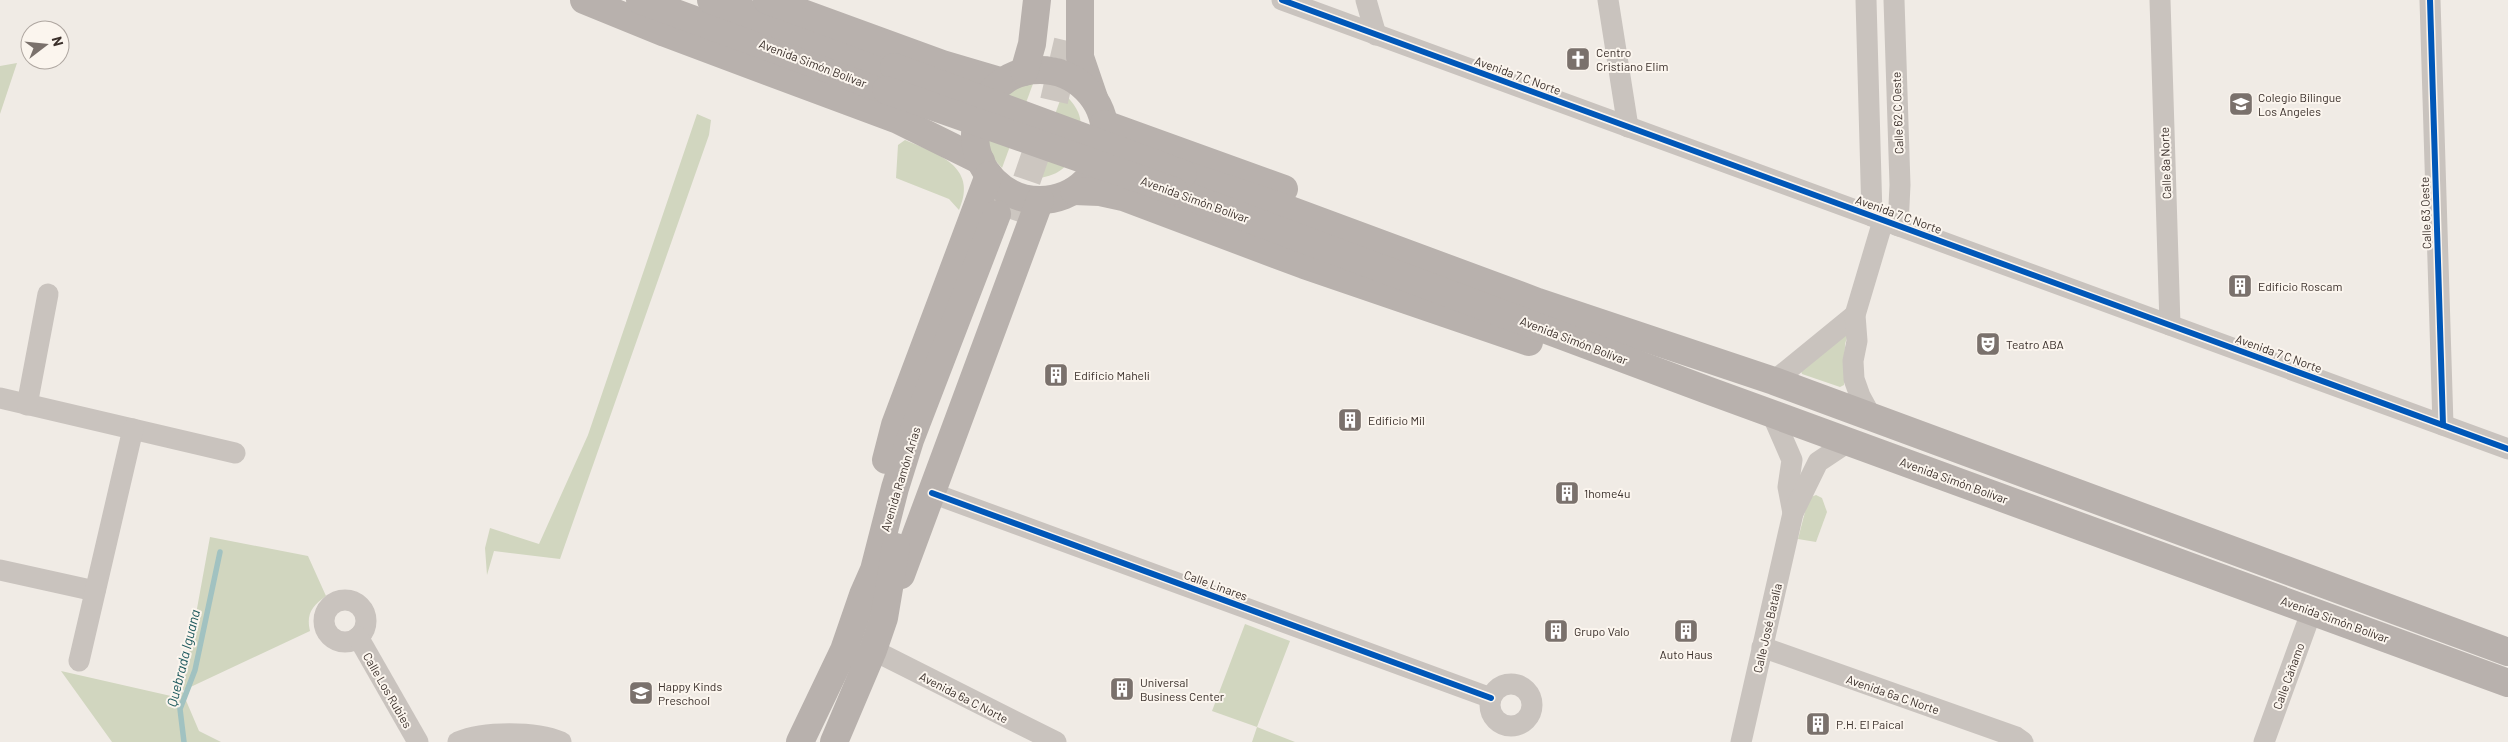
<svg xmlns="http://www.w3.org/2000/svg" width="2508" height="742" viewBox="0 0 2508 742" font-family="Barlow,sans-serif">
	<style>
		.green { fill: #d1d6bf }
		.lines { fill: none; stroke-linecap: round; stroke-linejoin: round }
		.stream { stroke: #a1c2c1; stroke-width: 5.5 }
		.major-tunnel { stroke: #ccc6c0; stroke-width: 28; stroke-dasharray: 28 14; stroke-linecap: butt }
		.minor { stroke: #c9c3be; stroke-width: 21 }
		.major { stroke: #b8b1ad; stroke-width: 28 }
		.major-bridge { stroke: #b8b1ad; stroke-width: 28 }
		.cycleway-casing { stroke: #fbf5ee; stroke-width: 9 }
		.cycleway { stroke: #0057b8; stroke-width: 6 }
		.labels { text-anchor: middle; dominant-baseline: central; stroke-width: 4; stroke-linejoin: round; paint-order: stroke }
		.poi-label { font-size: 12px; fill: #3b302b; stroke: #fbf5ee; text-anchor: start }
		.street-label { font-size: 12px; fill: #3b302b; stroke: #fbf5ee }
		.water-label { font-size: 14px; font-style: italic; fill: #1f5a5e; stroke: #fbf5ee }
	</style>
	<rect width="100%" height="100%" fill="#f0ebe5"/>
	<!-- green -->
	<g class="green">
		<polygon points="17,63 0,114 0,66"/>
		<polygon points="1034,81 1002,168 994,159 985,138 1009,88 1020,83"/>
		<path d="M1063,92C1080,110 1085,120 1077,144C1068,169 1059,176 1032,179Z"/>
		<polygon points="697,114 711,120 709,135 560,559 494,551 487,575 485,548 490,528 539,544 588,435"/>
		<path d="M905,140C936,153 979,166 959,210L949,199L896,178L898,145Z"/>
		<polygon points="1849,331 1845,344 1844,385 1840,387 1802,374 1801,371"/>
		<polygon points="1816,495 1822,498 1827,512 1816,542 1798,539 1807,504 1811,497"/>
		<path d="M210,537L308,556L326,596C312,606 306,614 310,631L182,691L199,731L221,742H112L61,671L171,696L182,691Z"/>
		<polygon points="1245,624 1290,641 1257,727 1295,742 1252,742 1257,727 1212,711"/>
	</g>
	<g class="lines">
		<!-- stream -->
		<polyline class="stream" points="184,742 180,709 195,670 220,552"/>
		<!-- major-tunnel -->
		<polyline class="major-tunnel" points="1013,220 1054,101 1068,41"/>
		<!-- minor -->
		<g class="minor">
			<polyline points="1282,0 2508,449"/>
			<polyline points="1366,0 1376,35"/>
			<polyline points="1608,0 1628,127"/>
			<polyline points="1866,0 1872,216"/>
			<polyline points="1894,0 1900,185 1898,226"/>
			<polyline points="2160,0 2170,325"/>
			<polyline points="2430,0 2443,425"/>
			<polyline points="1774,381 1855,315"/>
			<polyline points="0,398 235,453"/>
			<polyline points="27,405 48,294"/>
			<polyline points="1772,414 1792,460 1788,487 1793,513"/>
			<polyline points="1872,418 1860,396 1854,379 1853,361 1857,341 1855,315 1883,221"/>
			<polyline points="932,493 1491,698"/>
			<polyline points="0,570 95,591"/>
			<circle cx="345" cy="621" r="21"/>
			<polyline points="358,637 418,742"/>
			<polyline points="1762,647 2016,737 2023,742"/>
			<polyline points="873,650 1056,742"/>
			<polyline points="79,661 133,429"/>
			<circle cx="1511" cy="705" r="21"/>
			<path d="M458,742C484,731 535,731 561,742"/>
			<polyline points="1741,742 1793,513 1818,462 1848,442"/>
			<polyline points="2264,742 2312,610"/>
		</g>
		<!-- major -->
		<g class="major">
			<polyline points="584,0 665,33 898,120 981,161"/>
			<polyline points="640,0 886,90"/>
			<polyline points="711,0 894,67"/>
			<polyline points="767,0 942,64 1003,82"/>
			<polyline points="1080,0 1080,57 1094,98"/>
			<circle cx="1040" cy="135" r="65"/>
			<polyline points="1024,72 1032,44 1037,0"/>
			<polyline points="1104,124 1284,189"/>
			<polyline points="1183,174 1285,208 1538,302 1774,381 2508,652"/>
			<polyline points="1074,191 1100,192 1123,197 1304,265 1529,342"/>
			<polyline points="1174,191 1707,390 2508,683"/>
			<polyline points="886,460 895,425 989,175"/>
			<polyline points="901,575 1040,200"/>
			<polyline points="800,742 844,650 863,595 874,570 895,488 910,440 997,214"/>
			<polyline points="834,742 873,650 884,618 896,547"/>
		</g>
		<!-- major-bridge -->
		<g class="major-bridge">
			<polyline points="894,67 1183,174"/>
			<polyline points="886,90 1174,191"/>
		</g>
		<defs>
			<g id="cycleway">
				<polyline points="1282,0 2508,449"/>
				<polyline points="2430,0 2443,425"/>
				<polyline points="932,493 1491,698"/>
			</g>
		</defs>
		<!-- cycleway casing -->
		<use href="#cycleway" class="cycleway-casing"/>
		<!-- cycleway -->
		<use href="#cycleway" class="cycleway"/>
	</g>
	<!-- icons -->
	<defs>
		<symbol id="church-square" viewBox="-11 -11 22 22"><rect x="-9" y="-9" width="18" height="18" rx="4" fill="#7a716c" stroke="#fbf5ee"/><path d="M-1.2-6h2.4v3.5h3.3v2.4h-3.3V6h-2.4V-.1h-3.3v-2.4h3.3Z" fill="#fff"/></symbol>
		<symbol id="school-square" viewBox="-11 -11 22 22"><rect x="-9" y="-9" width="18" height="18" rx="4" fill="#7a716c" stroke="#fbf5ee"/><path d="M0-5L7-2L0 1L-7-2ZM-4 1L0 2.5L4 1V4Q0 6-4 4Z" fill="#fff"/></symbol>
		<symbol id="building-square" viewBox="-11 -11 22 22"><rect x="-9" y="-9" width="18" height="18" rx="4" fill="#7a716c" stroke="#fbf5ee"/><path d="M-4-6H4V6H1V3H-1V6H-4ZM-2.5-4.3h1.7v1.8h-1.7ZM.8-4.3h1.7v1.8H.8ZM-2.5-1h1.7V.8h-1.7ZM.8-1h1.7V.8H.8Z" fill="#fff"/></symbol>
		<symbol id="theatre-square" viewBox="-11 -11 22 22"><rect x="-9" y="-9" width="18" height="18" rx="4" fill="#7a716c" stroke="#fbf5ee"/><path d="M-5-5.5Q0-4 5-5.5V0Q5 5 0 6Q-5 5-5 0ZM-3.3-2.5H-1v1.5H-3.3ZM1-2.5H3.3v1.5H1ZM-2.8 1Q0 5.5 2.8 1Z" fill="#fff"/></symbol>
	</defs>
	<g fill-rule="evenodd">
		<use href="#church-square" x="1564" y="45" width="28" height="28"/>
		<use href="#school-square" x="2227" y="90" width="28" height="28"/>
		<use href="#building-square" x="2226" y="272" width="28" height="28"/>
		<use href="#theatre-square" x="1974" y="330" width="28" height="28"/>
		<use href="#building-square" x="1042" y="361" width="28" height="28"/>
		<use href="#building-square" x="1336" y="406" width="28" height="28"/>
		<use href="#building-square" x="1553" y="479" width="28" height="28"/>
		<use href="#building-square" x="1542" y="617" width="28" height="28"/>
		<use href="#building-square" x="1672" y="617" width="28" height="28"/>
		<use href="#building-square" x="1108" y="675" width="28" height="28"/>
		<use href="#school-square" x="627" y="679" width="28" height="28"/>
		<use href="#building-square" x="1804" y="710" width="28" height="28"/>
	</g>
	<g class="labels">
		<!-- poi labels -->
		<g class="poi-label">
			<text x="1596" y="52">Centro<tspan x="1596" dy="14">Cristiano Elim</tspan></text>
			<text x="2258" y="97">Colegio Bilingue<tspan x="2258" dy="14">Los Angeles</tspan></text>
			<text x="2258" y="286">Edificio Roscam</text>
			<text x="2006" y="344">Teatro ABA</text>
			<text x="1074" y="375">Edificio Maheli</text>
			<text x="1368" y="420">Edificio Mil</text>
			<text x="1584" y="493">1home4u</text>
			<text x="1574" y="631">Grupo Valo</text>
			<text x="1686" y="654" text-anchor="middle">Auto Haus</text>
			<text x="1140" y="682">Universal<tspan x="1140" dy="14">Business Center</tspan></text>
			<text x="658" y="686">Happy Kinds<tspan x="658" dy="14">Preschool</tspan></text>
			<text x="1836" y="724">P.H. El Paical</text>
		</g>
		<!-- street labels -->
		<g class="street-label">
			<text transform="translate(813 63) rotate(21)">Avenida Simón Bolívar</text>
			<text transform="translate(1518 75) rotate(20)">Avenida 7 C Norte</text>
			<text transform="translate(1897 113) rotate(-92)">Calle 62 C Oeste</text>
			<text transform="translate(2165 163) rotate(-92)">Calle 8a Norte</text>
			<text transform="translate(1195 199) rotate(20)">Avenida Simón Bolívar</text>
			<text transform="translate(2425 213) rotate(-92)">Calle 63 Oeste</text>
			<text transform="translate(1899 214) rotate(20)">Avenida 7 C Norte</text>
			<text transform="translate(1574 340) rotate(21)">Avenida Simón Bolívar</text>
			<text transform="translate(2279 353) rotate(20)">Avenida 7 C Norte</text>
			<text transform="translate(900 479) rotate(-73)">Avenida Ramón Arias</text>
			<text transform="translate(1954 480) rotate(20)">Avenida Simón Bolívar</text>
			<text transform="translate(1216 585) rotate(20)">Calle Linares</text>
			<text transform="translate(2335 619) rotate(20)">Avenida Simón Bolívar</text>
			<text transform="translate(1767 628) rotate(-77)">Calle José Batalia</text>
			<text transform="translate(2288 676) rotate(-70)">Calle Cáñamo</text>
			<text transform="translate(388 690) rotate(60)">Calle Los Rubies</text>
			<text transform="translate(1893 694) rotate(19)">Avenida 6a C Norte</text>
			<text transform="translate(964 697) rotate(27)">Avenida 6a C Norte</text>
		</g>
		<!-- water labels -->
		<g class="water-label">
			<text transform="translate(183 658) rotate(-76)">Quebrada Iguana</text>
		</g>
	</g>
	<!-- north arrow -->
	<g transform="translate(45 45) rotate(74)"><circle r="24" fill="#fbf5ee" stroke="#aea6a0"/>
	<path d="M0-4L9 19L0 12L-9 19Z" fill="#7a716c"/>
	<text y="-8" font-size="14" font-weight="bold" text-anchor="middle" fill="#3b302b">N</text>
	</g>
</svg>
